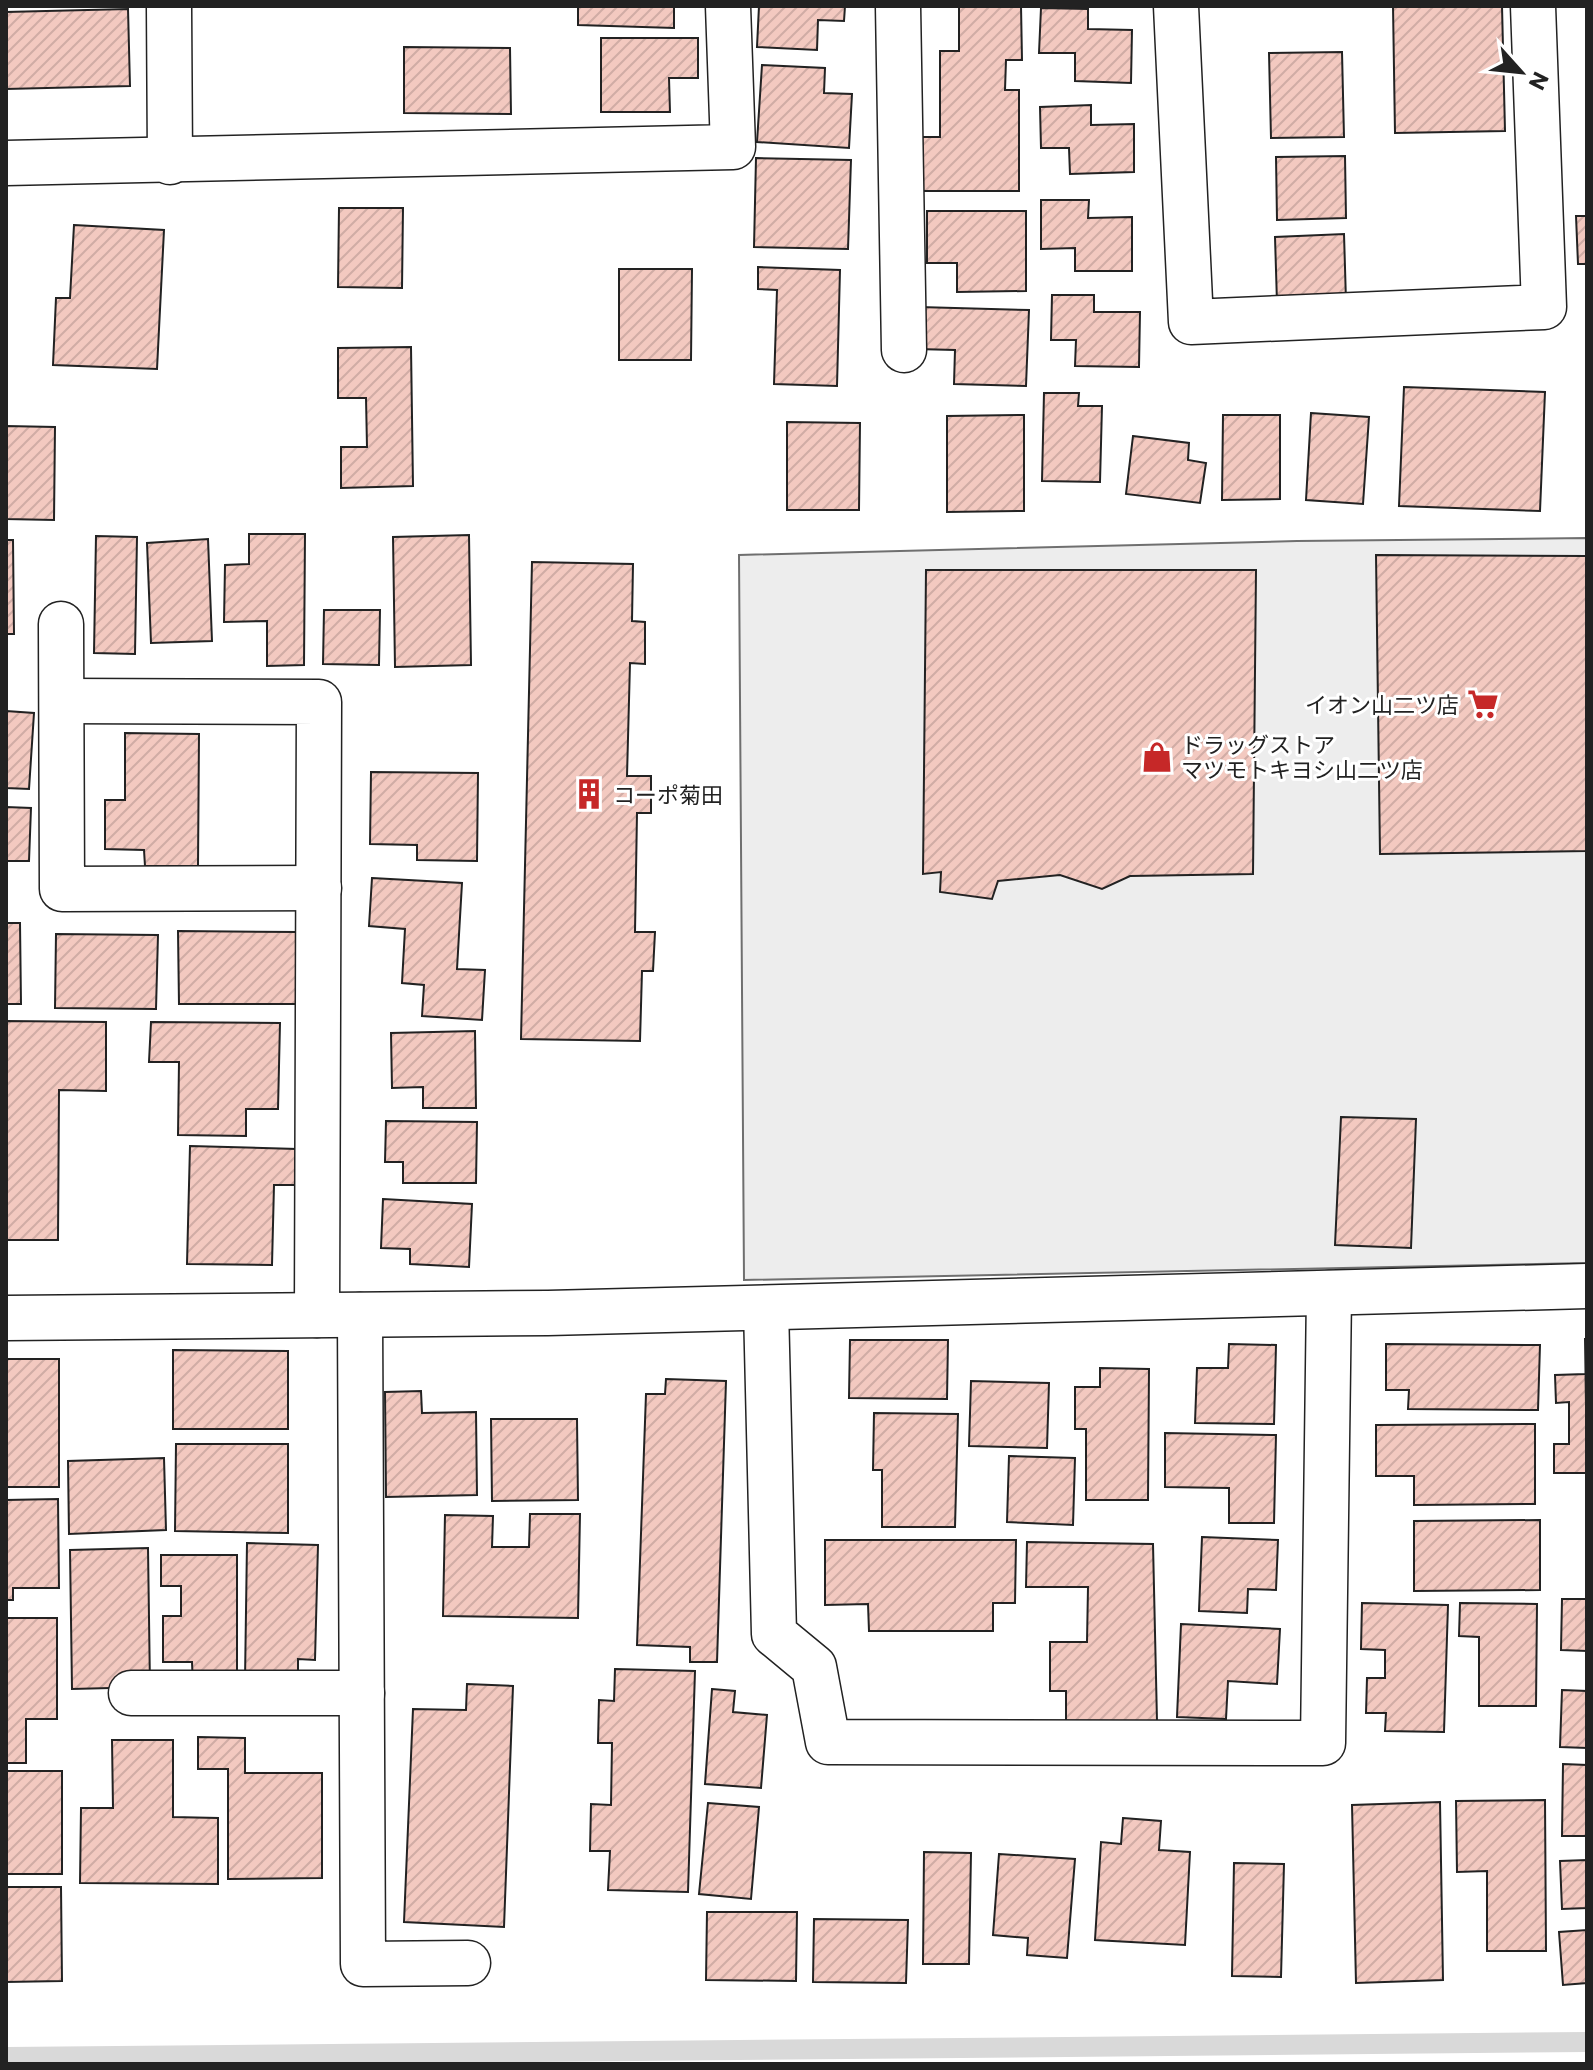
<svg xmlns="http://www.w3.org/2000/svg" width="1593" height="2070" viewBox="0 0 1593 2070" font-family="Commissioner,'Noto Sans JP',sans-serif">
	<style>
		.parking { fill: #ededed; stroke: #6f6f6f; stroke-width: 2 }
		.lines { fill: none; stroke-linecap: round; stroke-linejoin: round }
		.stream { stroke: #d9d9d9; stroke-width: 20 }
		.building { fill: url(#building-hatch); stroke: #222; stroke-width: 2 }
		.minor-casing { stroke: #222; stroke-width: 47 }
		.minor { stroke: #fff; stroke-width: 44 }
		.labels { text-anchor: middle; dominant-baseline: central; stroke-width: 6; stroke-linejoin: round; paint-order: stroke }
		.poi-label { font-size: 22px; fill: #222; stroke: #fff; text-anchor: start }
	</style>
	<defs>
		<pattern id="building-hatch" width="6" height="6" patternUnits="userSpaceOnUse" patternTransform="scale(2)"><rect width="6" height="6" fill="#f3c9c0"/><path d="M-1 1l2-2M0 6l6-6M5 7l2-2" fill="none" stroke="#d0aca5"/></pattern>
	</defs>
	<rect width="100%" height="100%" fill="#fff"/>
	<!-- parking -->
	<polygon class="parking" points="1587,538 1587,1263 744,1280 739,555 1297,541"/>
	<g class="lines">
		<!-- stream -->
		<polyline class="stream" points="6,2057 1587,2042"/>
	</g>
	<!-- building -->
	<g class="building">
		<polygon points="578,6 674,6 674,28 578,25"/>
		<polygon points="759,6 845,6 844,21 818,20 817,50 757,47"/>
		<polygon points="959,6 1021,6 1022,60 1006,60 1005,90 1019,90 1019,191 923,191 922,137 940,137 940,51 959,51"/>
		<polygon points="1393,6 1502,6 1505,131 1395,133"/>
		<polygon points="1041,8 1088,9 1088,29 1132,30 1131,83 1075,81 1075,53 1039,53"/>
		<polygon points="128,9 130,86 6,89 6,12"/>
		<polygon points="601,38 698,38 698,78 669,78 670,112 601,112"/>
		<polygon points="404,47 510,48 511,114 404,113"/>
		<polygon points="1342,52 1344,137 1271,138 1269,53"/>
		<polygon points="762,65 825,68 824,93 852,94 849,148 757,142"/>
		<polygon points="1091,105 1091,125 1134,124 1134,172 1070,174 1069,148 1041,148 1040,107"/>
		<polygon points="1345,156 1346,218 1277,220 1276,157"/>
		<polygon points="756,158 851,160 848,249 754,247"/>
		<polygon points="1041,200 1089,200 1088,218 1132,217 1132,271 1075,271 1075,248 1041,249"/>
		<polygon points="339,208 403,208 402,288 338,287"/>
		<polygon points="927,211 1026,211 1026,291 957,292 957,263 927,263"/>
		<polygon points="1576,216 1587,216 1587,264 1578,264"/>
		<polygon points="74,225 164,230 157,369 53,365 56,298 70,298"/>
		<polygon points="1344,234 1346,301 1277,303 1275,237"/>
		<polygon points="758,267 840,270 837,386 774,384 777,290 758,289"/>
		<polygon points="619,269 692,269 691,360 619,360"/>
		<polygon points="1052,295 1094,295 1094,312 1140,312 1139,367 1075,366 1076,340 1051,340"/>
		<polygon points="919,307 1029,310 1026,386 954,384 955,350 917,349"/>
		<polygon points="411,347 413,486 341,488 341,447 367,447 366,398 338,398 338,348"/>
		<polygon points="1404,387 1545,392 1540,511 1399,506"/>
		<polygon points="1044,393 1079,393 1078,406 1102,406 1100,482 1042,481"/>
		<polygon points="1311,413 1369,417 1363,504 1306,500"/>
		<polygon points="1024,415 1024,511 947,512 947,416"/>
		<polygon points="1223,415 1280,415 1280,499 1222,500"/>
		<polygon points="787,422 860,423 859,510 787,510"/>
		<polygon points="6,426 55,427 54,520 6,519"/>
		<polygon points="1133,436 1189,443 1188,460 1206,463 1200,503 1126,494"/>
		<polygon points="249,534 305,534 304,665 267,666 267,621 224,622 225,565 249,564"/>
		<polygon points="469,535 471,665 395,667 393,537"/>
		<polygon points="96,536 137,537 135,654 94,653"/>
		<polygon points="208,539 212,641 151,643 147,543"/>
		<polygon points="6,540 13,540 14,634 6,634"/>
		<polygon points="1376,555 1587,556 1587,851 1380,854"/>
		<polygon points="532,562 633,564 632,621 645,622 645,664 630,663 627,776 651,776 651,813 637,813 635,932 655,932 653,971 642,971 640,1041 521,1039"/>
		<polygon points="926,570 1256,570 1253,874 1130,876 1102,889 1060,875 998,881 992,899 940,892 941,872 923,874"/>
		<polygon points="324,610 380,610 379,665 323,664"/>
		<polygon points="6,711 34,713 29,789 6,788"/>
		<polygon points="125,733 199,734 198,866 145,866 144,850 105,849 105,800 125,800"/>
		<polygon points="371,772 478,773 477,861 417,860 417,845 370,844"/>
		<polygon points="6,807 31,808 29,861 6,861"/>
		<polygon points="372,878 462,883 457,969 485,970 482,1020 422,1016 424,985 402,983 405,929 369,926"/>
		<polygon points="6,923 20,923 21,1004 6,1004"/>
		<polygon points="178,931 298,932 297,1004 179,1004"/>
		<polygon points="56,934 158,935 156,1009 55,1008"/>
		<polygon points="6,1021 106,1022 106,1091 59,1090 58,1240 6,1240"/>
		<polygon points="151,1022 280,1023 278,1109 246,1109 246,1136 178,1135 179,1062 149,1062"/>
		<polygon points="475,1031 476,1108 423,1108 423,1087 392,1088 391,1033"/>
		<polygon points="1341,1117 1416,1119 1411,1248 1335,1245"/>
		<polygon points="386,1121 477,1122 476,1183 403,1183 403,1162 385,1162"/>
		<polygon points="190,1146 297,1149 295,1185 274,1185 272,1265 187,1264"/>
		<polygon points="383,1199 472,1204 469,1267 410,1264 410,1249 381,1248"/>
		<polygon points="1585,1338 1587,1473 1554,1473 1554,1444 1569,1444 1569,1402 1556,1403 1555,1375 1586,1374"/>
		<polygon points="850,1340 948,1340 947,1399 849,1398"/>
		<polygon points="1229,1344 1276,1345 1274,1424 1195,1423 1197,1368 1228,1368"/>
		<polygon points="1386,1344 1540,1345 1538,1410 1408,1409 1409,1390 1386,1390"/>
		<polygon points="173,1350 288,1351 288,1429 173,1429"/>
		<rect x="6" y="1359" width="53" height="128"/>
		<polygon points="1100,1368 1149,1369 1148,1500 1086,1500 1086,1429 1075,1429 1075,1387 1100,1387"/>
		<polygon points="666,1379 726,1381 717,1662 690,1662 690,1647 637,1645 646,1394 665,1394"/>
		<polygon points="971,1381 1049,1383 1047,1448 969,1446"/>
		<polygon points="421,1391 422,1413 476,1412 477,1495 386,1497 385,1392"/>
		<polygon points="874,1413 958,1414 955,1527 882,1527 882,1470 873,1470"/>
		<polygon points="491,1419 577,1419 578,1500 492,1501"/>
		<polygon points="1535,1424 1535,1504 1414,1505 1414,1476 1376,1476 1376,1425"/>
		<polygon points="1165,1433 1276,1435 1274,1523 1229,1523 1229,1488 1165,1487"/>
		<polygon points="176,1444 288,1444 288,1533 175,1531"/>
		<polygon points="1009,1456 1075,1458 1073,1525 1007,1522"/>
		<polygon points="164,1458 166,1530 69,1534 68,1461"/>
		<polygon points="58,1499 59,1588 13,1588 13,1600 6,1600 6,1500"/>
		<polygon points="530,1514 580,1514 578,1618 443,1616 445,1515 493,1516 492,1547 529,1547"/>
		<polygon points="1540,1520 1540,1590 1414,1591 1414,1521"/>
		<polygon points="1202,1537 1278,1540 1276,1590 1248,1589 1247,1613 1199,1611"/>
		<polygon points="825,1540 1016,1540 1015,1603 993,1603 993,1631 869,1631 868,1604 825,1605"/>
		<polygon points="1027,1542 1153,1544 1157,1721 1066,1721 1066,1691 1050,1691 1050,1642 1087,1642 1088,1587 1026,1587"/>
		<polygon points="247,1543 318,1545 315,1660 298,1659 298,1682 245,1680"/>
		<polygon points="148,1548 150,1687 72,1689 70,1550"/>
		<polygon points="161,1555 237,1555 237,1687 193,1687 192,1662 163,1662 163,1616 181,1616 181,1586 161,1586"/>
		<polygon points="1562,1599 1587,1599 1587,1651 1561,1650"/>
		<polygon points="1362,1603 1448,1605 1444,1732 1385,1731 1386,1713 1366,1713 1367,1678 1385,1678 1385,1650 1361,1649"/>
		<polygon points="1460,1603 1537,1604 1536,1706 1479,1706 1479,1637 1459,1636"/>
		<polygon points="6,1618 57,1618 57,1719 26,1719 26,1763 6,1763"/>
		<polygon points="1181,1624 1280,1629 1277,1684 1228,1681 1226,1719 1177,1717"/>
		<polygon points="615,1669 695,1671 688,1892 608,1890 610,1851 590,1851 591,1804 611,1805 612,1743 598,1743 599,1700 614,1701"/>
		<polygon points="467,1684 513,1686 504,1927 404,1922 413,1709 466,1710"/>
		<polygon points="712,1689 735,1691 733,1712 767,1715 761,1788 705,1784"/>
		<polygon points="1562,1690 1587,1691 1587,1748 1560,1747"/>
		<polygon points="198,1737 245,1738 245,1773 322,1773 322,1878 228,1879 228,1769 198,1769"/>
		<polygon points="112,1740 173,1740 173,1817 218,1818 218,1884 80,1883 81,1808 113,1808"/>
		<polygon points="1563,1764 1587,1765 1587,1836 1562,1836"/>
		<rect x="6" y="1771" width="56" height="103"/>
		<polygon points="1545,1800 1546,1951 1487,1951 1487,1871 1457,1872 1456,1801"/>
		<polygon points="1440,1802 1443,1980 1356,1983 1352,1805"/>
		<polygon points="708,1803 759,1807 751,1899 699,1894"/>
		<polygon points="1123,1818 1161,1821 1159,1850 1190,1852 1185,1945 1095,1940 1101,1842 1121,1844"/>
		<polygon points="924,1852 971,1853 969,1964 923,1964"/>
		<polygon points="999,1854 1075,1859 1067,1958 1027,1955 1028,1938 993,1935"/>
		<polygon points="1587,1860 1587,1908 1562,1909 1560,1861"/>
		<polygon points="1234,1863 1284,1864 1281,1977 1232,1976"/>
		<polygon points="6,1887 61,1887 62,1981 6,1982"/>
		<polygon points="707,1912 797,1912 796,1981 706,1980"/>
		<polygon points="814,1919 908,1920 906,1983 813,1982"/>
		<polygon points="1587,1930 1587,1983 1563,1985 1559,1932"/>
	</g>
	<g class="lines">
		<defs>
			<g id="minor">
				<polyline points="169,6 170,162"/>
				<polyline points="898,6 904,350"/>
				<polyline points="1176,6 1191,322 1544,307 1533,6"/>
				<polyline points="6,163 733,147 728,6"/>
				<polyline points="61,624 62,889 319,888"/>
				<polyline points="62,701 319,702 317,1315"/>
				<polyline points="766,1308 774,1634 814,1667 828,1742 1323,1743 1329,1293"/>
				<polyline points="360,1315 363,1964 468,1963"/>
				<polyline points="6,1318 548,1313 1587,1286"/>
				<polyline points="131,1693 362,1693"/>
			</g>
		</defs>
		<!-- minor casing -->
		<use href="#minor" class="minor-casing"/>
		<!-- minor -->
		<use href="#minor" class="minor"/>
	</g>
	<!-- icons -->
	<defs>
		<symbol id="supermarket-bare" viewBox="-9 -9 18 18"><path d="M-6-5.5h2.5l.6 2H6L4.5 2H-2.5L-4.4-4H-6ZM-1.5 3.2a1.3 1.3 0 1 0 .1 0ZM3 3.2a1.3 1.3 0 1 0 .1 0Z" fill="#c62828" stroke="#fff" stroke-width="2.5" paint-order="stroke"/></symbol>
		<symbol id="shop-bare" viewBox="-9 -9 18 18"><path d="M-5-2.5h2.3a2.7 3.5 0 0 1 5.4 0H5L5.5 6h-11ZM-1.5-2.5h3a1.5 2.3 0 0 0-3 0Z" fill="#c62828" stroke="#fff" stroke-width="2.5" paint-order="stroke"/></symbol>
		<symbol id="building-bare" viewBox="-9 -9 18 18"><path d="M-4-6H4V6H1V3H-1V6H-4ZM-2.5-4.3h1.7v1.8h-1.7ZM.8-4.3h1.7v1.8H.8ZM-2.5-1h1.7V.8h-1.7ZM.8-1h1.7V.8H.8Z" fill="#c62828" stroke="#fff" stroke-width="2.5" paint-order="stroke"/></symbol>
	</defs>
	<g fill-rule="evenodd">
		<use href="#supermarket-bare" x="1461" y="682" width="44" height="44"/>
		<use href="#shop-bare" x="1135" y="735" width="44" height="44"/>
		<use href="#building-bare" x="567" y="772" width="44" height="44"/>
	</g>
	<g class="labels">
		<!-- poi labels -->
		<g class="poi-label">
			<text x="1459" y="704" text-anchor="end">イオン山二ツ店</text>
			<text x="1181" y="744">ドラッグストア<tspan x="1181" dy="25">マツモトキヨシ山二ツ店</tspan></text>
			<text x="613" y="794">コーポ菊田</text>
		</g>
	</g>
	<!-- border -->
	<rect width="1593" height="2070" fill="none" stroke="#222222" stroke-width="16"/>
	<!-- north arrow -->
	<g transform="translate(1521 72) rotate(117)" stroke="#ffffff" stroke-width="6" paint-order="stroke">
	<path d="M0-6L14 30L0 20L-14 30Z" fill="#222222"/>
	<text y="-12" font-size="22" font-weight="bold" text-anchor="middle" fill="#222222">N</text>
	</g>
</svg>
